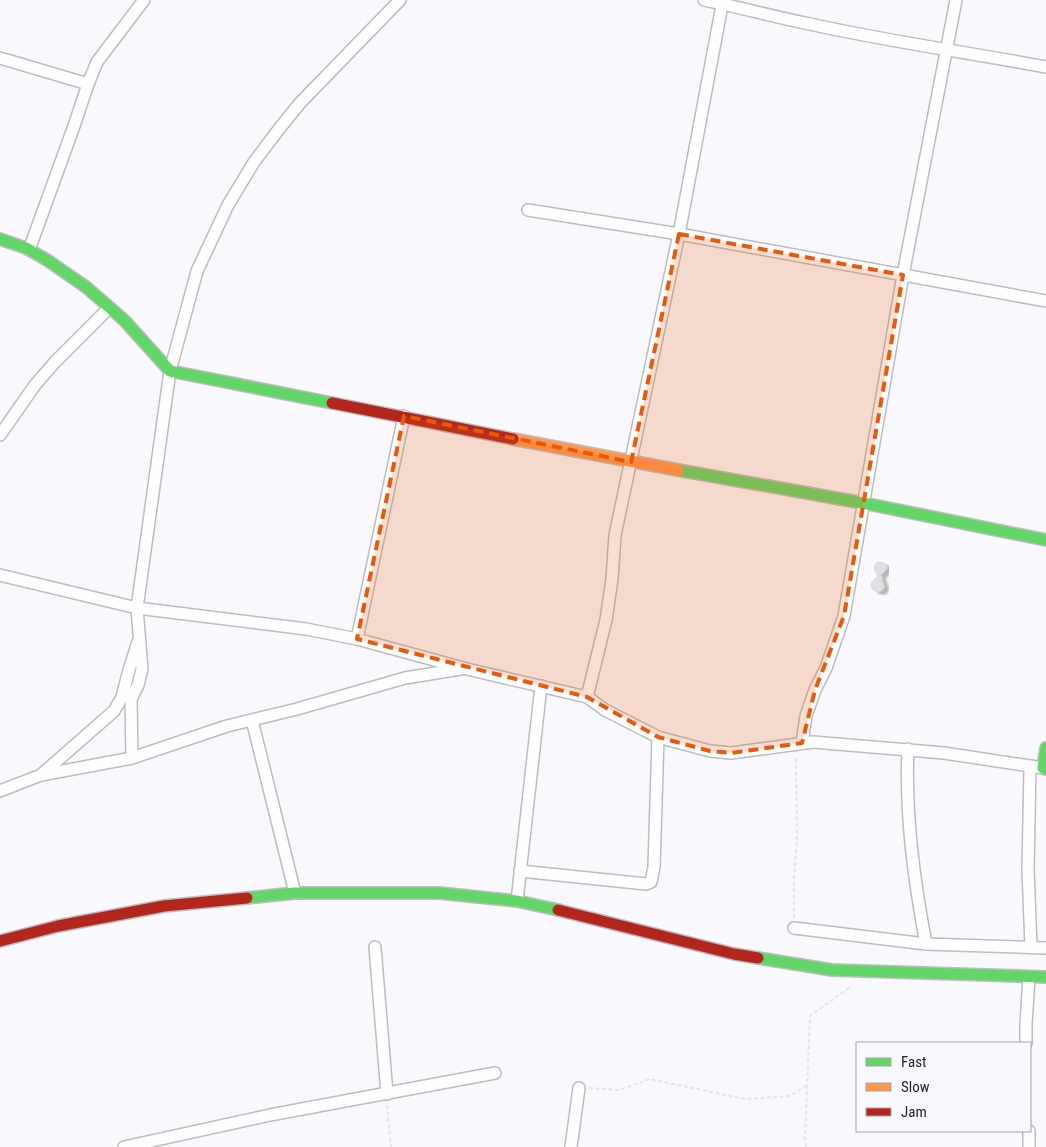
<svg xmlns="http://www.w3.org/2000/svg" width="1046" height="1147" viewBox="0 0 1046 1147" font-family="'Roboto Condensed',sans-serif">
	<style>
		.building { fill: #e1e0e1; stroke: #d9d8d9; filter: url(#shadow) }
		.lines { fill: none; stroke-linecap: round; stroke-linejoin: round }
		.street-casing { stroke: #bdbdc0; stroke-width: 14 }
		.fast-casing { stroke: #bdbdc0; stroke-width: 14 }
		.slow-casing { stroke: #bdbdc0; stroke-width: 14 }
		.jam-casing { stroke: #bdbdc0; stroke-width: 14 }
		.path { stroke: #e5e5e5; stroke-width: 2; stroke-dasharray: 4 2.5; stroke-linecap: butt }
		.street { stroke: #fefeff; stroke-width: 11 }
		.fast { stroke: #63d668; stroke-width: 11 }
		.slow { stroke: #ff974d; stroke-width: 11 }
		.jam { stroke: #b3261e; stroke-width: 11 }
		.marked { fill: #e8590c; fill-opacity: 0.2; stroke: #e8590c; stroke-width: 4; stroke-dasharray: 10 6; stroke-linejoin: round }
	</style>
	<defs>
		<filter id="shadow"><feDropShadow dx="5" dy="3" stdDeviation="1" flood-color="#0004"/></filter>
	</defs>
	<rect width="100%" height="100%" fill="#f9f9fd"/>
	<!-- building -->
	<polygon class="building" points="878,562 884,563 887,568 880,576 884,586 882,590 878,592 873,590 871,586 872,582 878,576 874,568 875,564"/>
	<g class="lines">
		<defs>
			<g id="street">
				<path d="M704,0C738,7 771,16 805,23C885,41 966,52 1046,67"/>
				<polyline points="0,58 88,84"/>
				<polyline points="528,210 679,234 1046,301"/>
				<polyline points="29,250 74,126 88,84 97,62 144,0"/>
				<polyline points="0,435 35,385 55,362 109,308"/>
				<polyline points="0,575 137,608 306,629 357,639 467,669 587,697 605,710 658,737 710,751 731,753 813,742 944,753 1043,768"/>
				<polyline points="357,639 404,416"/>
				<polyline points="587,697 606,620 612,579 615,535 679,234 723,0"/>
				<polyline points="252,720 295,893"/>
				<polyline points="802,743 806,716 815,690 826,668 844,616 903,275 956,0"/>
				<path d="M908,749C905,815 914,880 926,944"/>
				<polyline points="132,758 131,699 138,685 142,669 137,608 170,371 197,271 228,205 254,162 279,129 300,103 400,0"/>
				<polyline points="1030,766 1028,870 1031,947"/>
				<polyline points="42,774 114,711 122,697 129,670 138,642"/>
				<polyline points="0,791 41,775 132,758 227,726 297,709 405,678 461,669"/>
				<polyline points="520,871 646,884 651,882 654,867 658,737"/>
				<polyline points="517,901 541,686"/>
				<polyline points="794,928 926,944 1046,948"/>
				<polyline points="375,947 387,1094"/>
				<polyline points="1026,1043 1026,1024 1029,977"/>
				<polyline points="124,1147 270,1115 495,1073"/>
				<polyline points="571,1147 579,1088"/>
				<polyline points="1029,1147 1029,1131"/>
			</g>
			<g id="fast">
				<polyline points="0,239 26,248 47,260 86,287 124,320 170,371 332,403"/>
				<polyline points="678,470 863,503 1046,540"/>
				<polyline points="1046,748 1043,768 1046,769"/>
				<polyline points="247,898 295,893 439,893 517,901 558,910"/>
				<polyline points="758,958 832,970 1046,977"/>
			</g>
			<polyline id="slow" points="513,439 678,470"/>
			<g id="jam">
				<polyline points="332,403 513,439"/>
				<polyline points="558,910 734,954 758,958"/>
				<polyline points="0,941 58,926 164,906 247,898"/>
			</g>
		</defs>
		<!-- street casing -->
		<use href="#street" class="street-casing"/>
		<!-- fast casing -->
		<use href="#fast" class="fast-casing"/>
		<!-- slow casing -->
		<use href="#slow" class="slow-casing"/>
		<!-- jam casing -->
		<use href="#jam" class="jam-casing"/>
		<!-- path -->
		<g class="path">
			<polyline points="794,918 794,879 797,838 796,756"/>
			<polyline points="589,1088 619,1090 650,1079 745,1099 790,1096 807,1085"/>
			<polyline points="387,1105 391,1147"/>
			<polyline points="806,1147 805,1137 810,1016 852,986"/>
		</g>
		<!-- street -->
		<use href="#street" class="street"/>
		<!-- fast -->
		<use href="#fast" class="fast"/>
		<!-- slow -->
		<use href="#slow" class="slow"/>
		<!-- jam -->
		<use href="#jam" class="jam"/>
	</g>
	<!-- marked area -->
	<path class="marked" d="M679,234L903,275L844,616L815,690L802,743L731,753L710,751L658,737L587,697L357,639L404,416L631,462Z"/>
	<!-- legend -->
	<rect x="856" y="1042" width="175" height="90" fill="#f8f8fe" stroke="#a3a3a8"/>
	<rect x="866" y="1058" width="25" height="8" fill="#63d668" stroke="#a3a3a8"/>
	<text x="901" y="1067" font-size="15" fill="#242427">Fast</text>
	<rect x="866" y="1083" width="25" height="8" fill="#ff974d" stroke="#a3a3a8"/>
	<text x="901" y="1092" font-size="15" fill="#242427">Slow</text>
	<rect x="866" y="1108" width="25" height="8" fill="#b3261e" stroke="#a3a3a8"/>
	<text x="901" y="1117" font-size="15" fill="#242427">Jam</text>
</svg>
